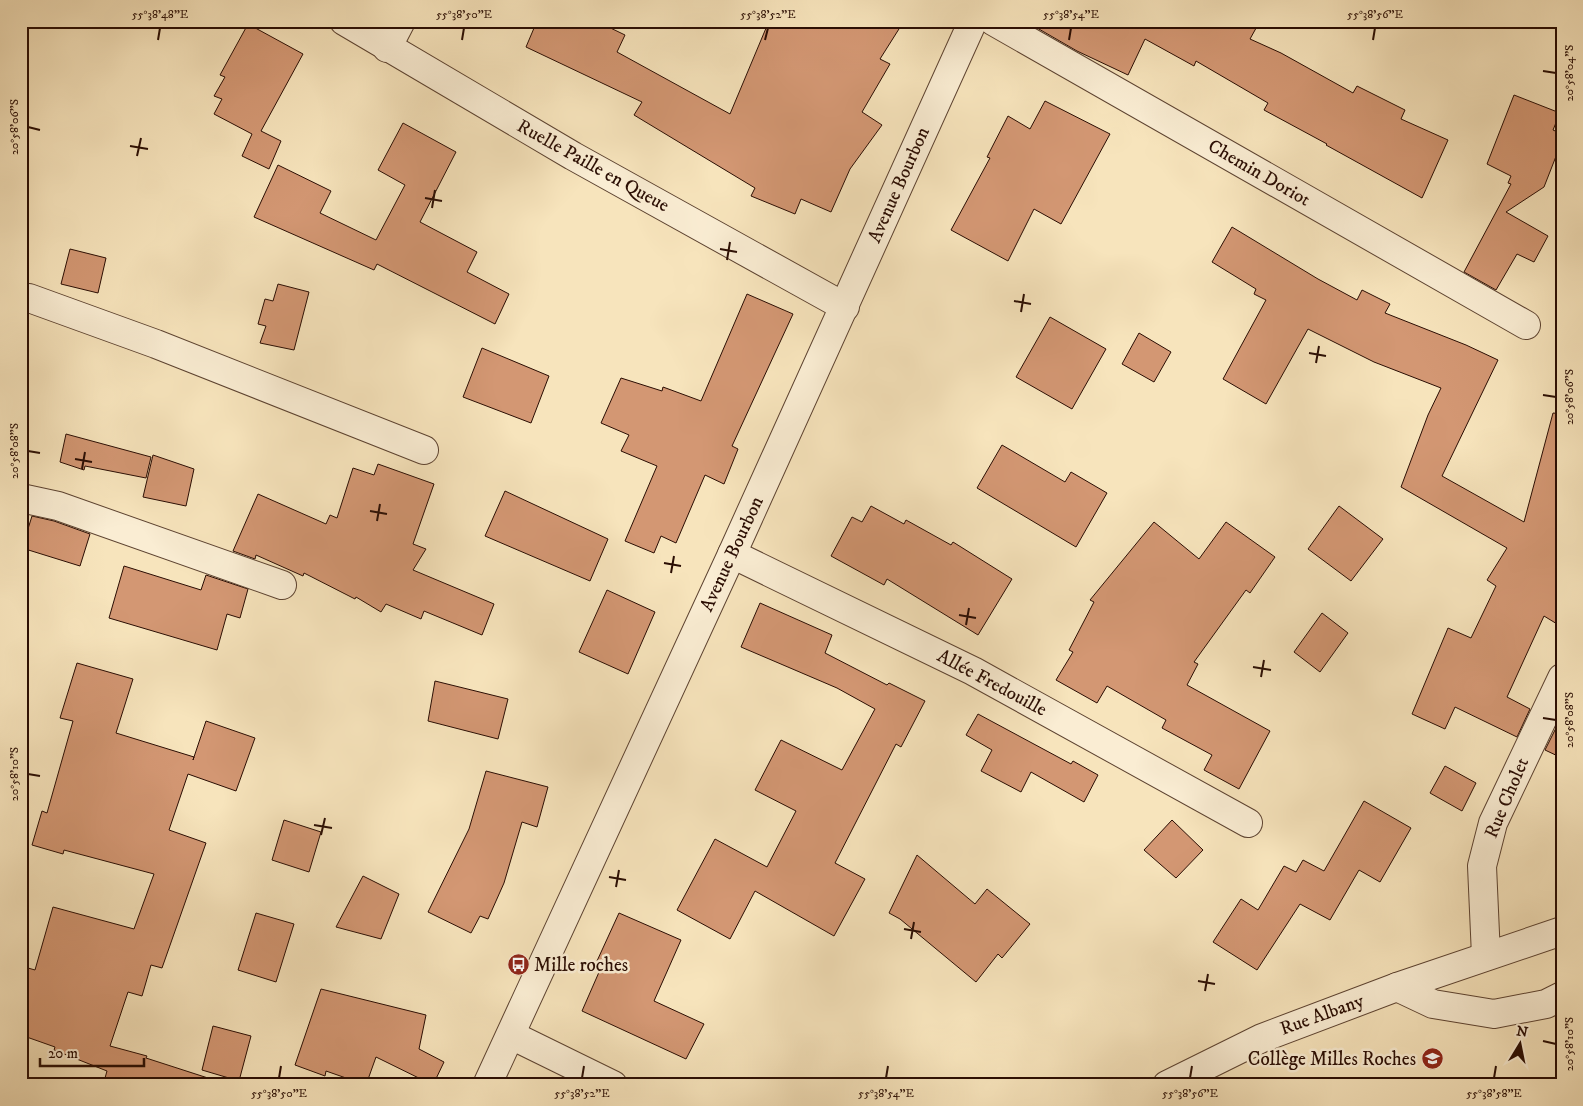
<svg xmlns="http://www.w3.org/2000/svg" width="1583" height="1106" viewBox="0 0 1583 1106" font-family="'IM FELL DW Pica',serif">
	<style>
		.building { fill: #d39773; stroke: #2a0d03 }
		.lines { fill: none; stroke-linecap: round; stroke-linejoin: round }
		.minor-casing { stroke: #5d4331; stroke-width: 30 }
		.minor { stroke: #faedd3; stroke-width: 28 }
		.ticks { fill: none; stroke: #2a0d03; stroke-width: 2 }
		.labels { text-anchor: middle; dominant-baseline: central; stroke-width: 5; stroke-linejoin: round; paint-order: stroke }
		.street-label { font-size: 19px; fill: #2a0d03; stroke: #faedd3 }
		.poi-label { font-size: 19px; fill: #2a0d03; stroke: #faedd3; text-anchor: start }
		.neatline { fill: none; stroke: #2a0d03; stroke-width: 2 }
		.ticks-label { font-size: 12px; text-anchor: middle; fill: #2a0d03 }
	</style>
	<rect width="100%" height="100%" fill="#f7e4bc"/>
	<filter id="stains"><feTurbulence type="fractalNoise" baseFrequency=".004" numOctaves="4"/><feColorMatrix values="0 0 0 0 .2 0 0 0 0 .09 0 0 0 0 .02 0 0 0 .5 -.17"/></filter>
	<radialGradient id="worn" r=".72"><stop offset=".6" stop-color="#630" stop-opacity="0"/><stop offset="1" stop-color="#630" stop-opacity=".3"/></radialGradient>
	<!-- building -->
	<g class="building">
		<polygon points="537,21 596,21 625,35 617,52 730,114 769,21 904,21 880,59 890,64 862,112 882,125 850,169 831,212 801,199 795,214 751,196 755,188 634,115 642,102 526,47"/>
		<polygon points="1025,21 1260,21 1250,39 1281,53 1353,93 1357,86 1405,110 1401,119 1448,140 1422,198 1326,145 1327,144 1264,110 1268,103 1196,61 1194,66 1145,39 1128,75 1077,51"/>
		<polygon points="248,24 303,54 261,131 281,141 269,169 242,156 252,134 214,114 222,99 214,96 225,77 220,75"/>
		<polygon points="1514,95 1560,113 1553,130 1562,134 1562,141 1544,187 1506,212 1548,236 1534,262 1517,254 1496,290 1464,272 1511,184 1508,183 1511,176 1487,164"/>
		<polygon points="1045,101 1110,134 1061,224 1034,209 1008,261 951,230 990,158 987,157 1008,116 1030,129"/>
		<polygon points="403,123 456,152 420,222 477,252 467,272 509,294 495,324 377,264 374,270 254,217 278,165 331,191 320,213 376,240 405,185 378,170"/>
		<polygon points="1232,227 1318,279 1357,300 1362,290 1390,304 1385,313 1466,345 1498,360 1442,476 1524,522 1553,413 1562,414 1562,627 1544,616 1507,697 1530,709 1517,737 1455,707 1445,729 1412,714 1448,628 1471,638 1496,586 1487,580 1507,548 1401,487 1428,415 1441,388 1374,362 1308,329 1266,404 1223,379 1266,300 1254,294 1256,289 1212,262"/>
		<polygon points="70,249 106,258 98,293 61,284"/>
		<polygon points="278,284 309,292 294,350 260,343 266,326 258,324 265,299 273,301"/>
		<polygon points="747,294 793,314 732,446 738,449 724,484 705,475 676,543 661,536 654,553 625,541 657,466 621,451 629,435 601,423 621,378 662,391 663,387 701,401"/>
		<polygon points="1050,317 1106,349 1072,409 1016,377"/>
		<polygon points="1139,333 1171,352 1154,382 1122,364"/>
		<polygon points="482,348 549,376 531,423 463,397"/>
		<polygon points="66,434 151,457 146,478 85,466 84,470 60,462"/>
		<polygon points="1002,445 1065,482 1071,472 1107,493 1076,547 977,488"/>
		<polygon points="153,455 194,469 186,506 143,497"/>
		<polygon points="378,464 434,484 413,544 426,549 413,570 494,604 482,635 424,611 421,619 386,604 381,612 356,597 355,599 304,573 303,576 256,555 255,559 233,551 258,494 326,524 330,515 337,518 353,468 374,475"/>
		<polygon points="505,491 608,539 590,581 485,536"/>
		<polygon points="871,506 904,524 906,520 951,545 953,542 1012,579 978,635 887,579 884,585 831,556 852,517 862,522"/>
		<polygon points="1339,506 1383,539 1351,581 1308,549"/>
		<polygon points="32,516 54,521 90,534 80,566 22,548"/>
		<polygon points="1154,522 1199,559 1226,522 1275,557 1250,593 1246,590 1194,662 1198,664 1187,685 1270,731 1239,789 1204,770 1212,755 1162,728 1166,720 1107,686 1097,703 1056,680 1073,652 1069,650 1094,602 1090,600"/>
		<polygon points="124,566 201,590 206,575 248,589 240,618 227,614 217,650 109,618"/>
		<polygon points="607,590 655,612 628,674 579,652"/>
		<polygon points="760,603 832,635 825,653 887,685 889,683 925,701 901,747 896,744 835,863 865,879 834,936 755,891 730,939 677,910 715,839 767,867 796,811 755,790 781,740 842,770 875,709 837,688 741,647"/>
		<polygon points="1322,613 1348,633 1320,672 1294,652"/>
		<polygon points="77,663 133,679 116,733 194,757 193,760 206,721 255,738 236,791 188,774 169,830 206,843 162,968 151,965 142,996 128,992 110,1046 147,1056 146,1058 211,1079 210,1085 103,1085 107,1071 54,1050 55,1047 21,1035 21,966 35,970 53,907 134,929 154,874 64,850 63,854 32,845 42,811 47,813 73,721 60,718"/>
		<polygon points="435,681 508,699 498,739 428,721"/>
		<polygon points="978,714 1071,764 1073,761 1098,775 1084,802 1031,772 1021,792 981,771 992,750 966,735"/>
		<polygon points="1558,724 1562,726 1562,758 1545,750"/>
		<polygon points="1445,766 1476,783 1462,811 1430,793"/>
		<polygon points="486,771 548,787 537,827 522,822 504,883 488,919 480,916 471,933 428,912 469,829"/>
		<polygon points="1364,801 1411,828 1380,882 1359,870 1330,920 1300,904 1257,970 1213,942 1241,899 1258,910 1284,866 1296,872 1303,860 1324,871"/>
		<polygon points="284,820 321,832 309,872 272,860"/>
		<polygon points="1172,820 1203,850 1176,878 1144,850"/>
		<polygon points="917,855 975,904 987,889 1030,924 1002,958 998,954 976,982 900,919 889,913"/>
		<polygon points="363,876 399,894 381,939 336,927"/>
		<polygon points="256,913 294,924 276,982 238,970"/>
		<polygon points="619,913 681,940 654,1001 704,1024 686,1059 582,1011 603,963 597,961"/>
		<polygon points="321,989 426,1015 419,1049 444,1062 433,1085 376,1057 366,1085 326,1071 325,1076 295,1065"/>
		<polygon points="213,1026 251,1036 239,1081 202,1070"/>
	</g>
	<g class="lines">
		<defs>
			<g id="minor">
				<polyline points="344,21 573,156 845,307"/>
				<polyline points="993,21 1526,325"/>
				<polyline points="387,48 401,21"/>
				<polyline points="21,299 29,298 156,344 424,450"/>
				<polyline points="21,498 58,506 282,585"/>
				<polyline points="732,554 973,671 1248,823"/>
				<polyline points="1486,956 1482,866 1493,823 1562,678"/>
				<polyline points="1397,987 1433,1004 1494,1014 1546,1004 1562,996"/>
				<polyline points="511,1035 613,1085"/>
				<polyline points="487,1085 732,554 973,21"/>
				<polyline points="1167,1085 1262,1038 1397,987 1562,931"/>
			</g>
		</defs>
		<!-- minor casing -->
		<use href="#minor" class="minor-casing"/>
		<!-- minor -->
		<use href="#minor" class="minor"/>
	</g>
	<!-- ticks -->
	<path class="ticks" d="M158,40L160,28M462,40L464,28M765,40L768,28M1069,40L1071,28M1373,40L1375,28M1543,71L1556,73M28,127L40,130M130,146L148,149M137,156L141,138M425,198L442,201M432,208L435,190M720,249L737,252M727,260L730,242M1014,301L1031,304M1021,312L1024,294M1309,353L1326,356M1316,363L1319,346M1543,395L1556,397M28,451L40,453M75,459L92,462M82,469L85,452M370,511L387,514M377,521L380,504M664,563L681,566M671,573L674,556M959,615L976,618M966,625L969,608M1253,667L1271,670M1261,677L1264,660M1543,718L1556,720M28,774L40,776M314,825L332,828M321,835L325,818M609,877L626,880M616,887L619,870M904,929L921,932M911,939L914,922M1198,981L1215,984M1205,991L1208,974M1543,1041L1556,1044M279,1078L281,1066M582,1078L584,1066M886,1078L888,1066M1190,1078L1192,1066M1494,1078L1496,1066"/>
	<!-- icons -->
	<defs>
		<symbol id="bus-disc" viewBox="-11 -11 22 22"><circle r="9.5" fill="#8f2418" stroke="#faedd3"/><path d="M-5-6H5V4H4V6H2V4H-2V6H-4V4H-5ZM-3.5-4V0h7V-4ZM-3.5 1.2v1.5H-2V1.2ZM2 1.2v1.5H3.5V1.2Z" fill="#fff"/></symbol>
		<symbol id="school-disc" viewBox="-11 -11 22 22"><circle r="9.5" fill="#8f2418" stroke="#faedd3"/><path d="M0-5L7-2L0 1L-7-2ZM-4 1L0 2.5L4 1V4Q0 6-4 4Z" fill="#fff"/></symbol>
	</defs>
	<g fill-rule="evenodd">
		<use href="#bus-disc" x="506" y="952" width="25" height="25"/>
		<use href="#school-disc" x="1420" y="1046" width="25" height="25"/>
	</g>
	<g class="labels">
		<!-- street labels -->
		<g class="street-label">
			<text transform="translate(593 166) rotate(29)">Ruelle Paille en Queue</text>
			<text transform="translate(1259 173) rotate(30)">Chemin Doriot</text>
			<text transform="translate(899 185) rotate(-66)">Avenue Bourbon</text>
			<text transform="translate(732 554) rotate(-65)">Avenue Bourbon</text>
			<text transform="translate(992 683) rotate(28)">Allée Fredouille</text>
			<text transform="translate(1507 798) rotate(-67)">Rue Cholet</text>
			<text transform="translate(1322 1015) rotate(-20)">Rue Albany</text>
		</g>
		<!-- poi labels -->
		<g class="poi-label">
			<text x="534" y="965">Mille roches</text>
			<text x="1416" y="1059" text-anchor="end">Collège Milles Roches</text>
		</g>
	</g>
	<!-- margin -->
	<rect width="1583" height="1106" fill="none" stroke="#f7e4bc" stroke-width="55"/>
	<!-- north arrow -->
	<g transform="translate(1520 1044) rotate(10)" stroke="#faedd3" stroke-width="4" paint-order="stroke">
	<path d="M0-4L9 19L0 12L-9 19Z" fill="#2a0d03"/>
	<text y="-8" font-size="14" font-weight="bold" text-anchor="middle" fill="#2a0d03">N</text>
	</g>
	<!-- scale -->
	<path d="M40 1058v8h104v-8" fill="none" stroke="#2a0d03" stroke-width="2.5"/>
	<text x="48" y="1058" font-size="15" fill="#2a0d03" stroke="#faedd3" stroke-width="4" paint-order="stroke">20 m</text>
	<rect x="28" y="28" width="1528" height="1050" class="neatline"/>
	<g class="ticks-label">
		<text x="160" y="18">55°38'48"E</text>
		<text x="464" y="18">55°38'50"E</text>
		<text x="768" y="18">55°38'52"E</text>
		<text x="1071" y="18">55°38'54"E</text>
		<text x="1375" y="18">55°38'56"E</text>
		<text transform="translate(1569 73) rotate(-90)" y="4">20°58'04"S</text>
		<text transform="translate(14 127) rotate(-90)" y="4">20°58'06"S</text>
		<text transform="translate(1569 397) rotate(-90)" y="4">20°58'06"S</text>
		<text transform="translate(14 451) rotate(-90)" y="4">20°58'08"S</text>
		<text transform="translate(1569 720) rotate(-90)" y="4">20°58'08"S</text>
		<text transform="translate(14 774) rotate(-90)" y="4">20°58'10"S</text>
		<text transform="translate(1569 1044) rotate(-90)" y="4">20°58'10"S</text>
		<text x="279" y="1097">55°38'50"E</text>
		<text x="582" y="1097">55°38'52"E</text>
		<text x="886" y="1097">55°38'54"E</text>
		<text x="1190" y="1097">55°38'56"E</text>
		<text x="1494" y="1097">55°38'58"E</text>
	</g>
	<rect width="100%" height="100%" filter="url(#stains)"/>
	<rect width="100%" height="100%" fill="url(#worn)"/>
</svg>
